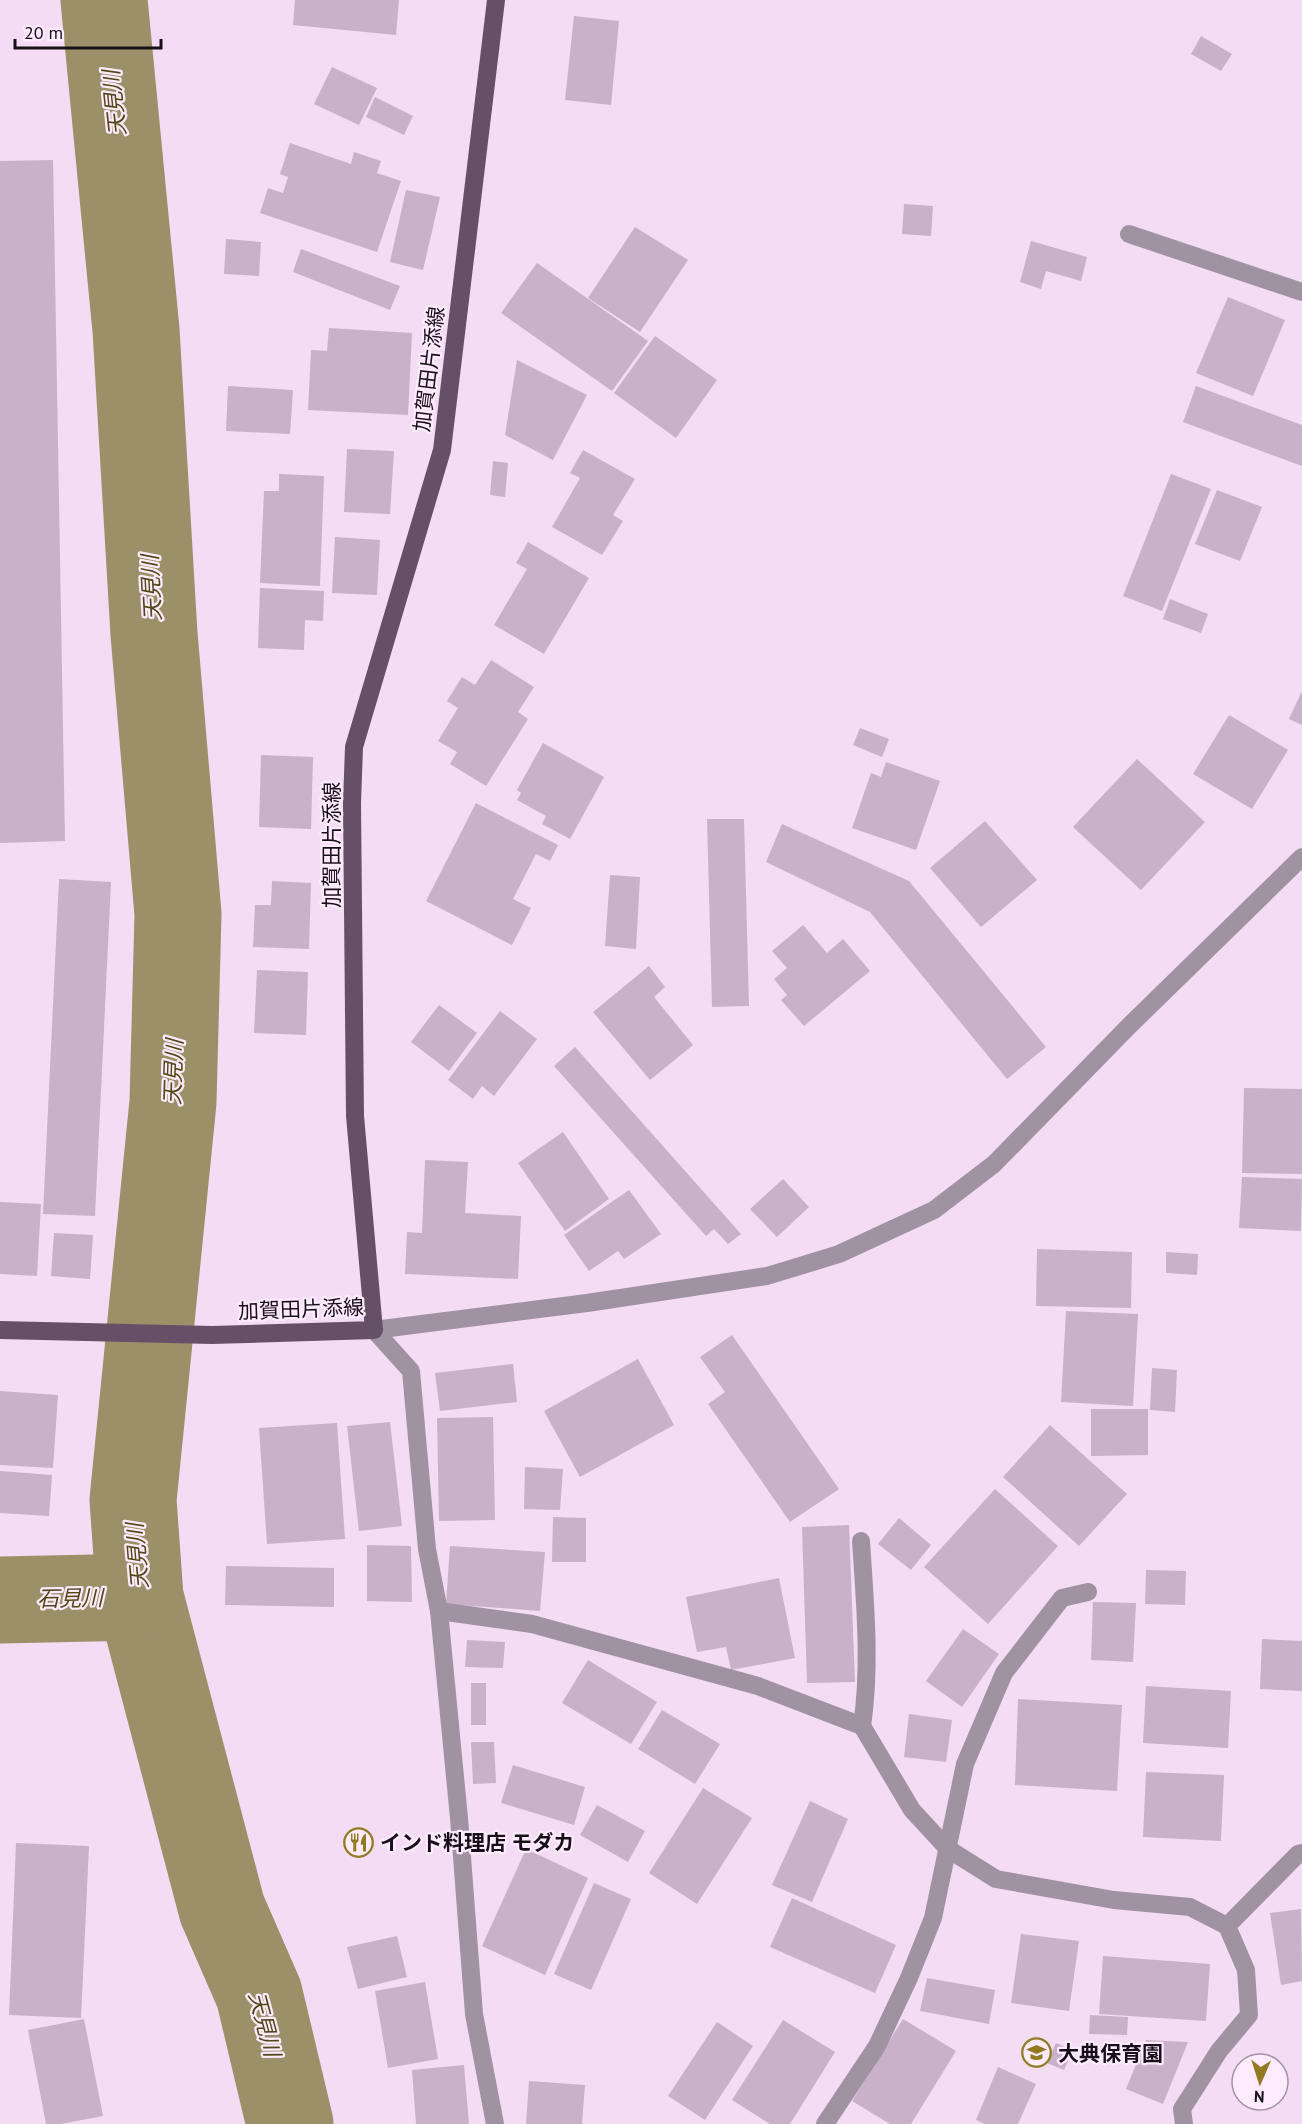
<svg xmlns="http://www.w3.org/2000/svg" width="1302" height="2124" viewBox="0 0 1302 2124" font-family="'PT Sans','Noto Sans JP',sans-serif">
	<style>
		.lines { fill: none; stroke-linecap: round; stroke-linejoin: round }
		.river { stroke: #9c9069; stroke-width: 87 }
		.building { fill: #c8b1c9 }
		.minor { stroke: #a093a1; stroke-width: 18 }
		.major { stroke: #665068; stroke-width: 18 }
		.labels { text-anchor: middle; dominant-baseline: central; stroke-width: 4.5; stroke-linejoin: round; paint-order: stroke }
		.street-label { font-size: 21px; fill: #181018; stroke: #feebff }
		.poi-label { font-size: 21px; font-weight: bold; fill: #181018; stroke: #feebff; text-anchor: start }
		.water-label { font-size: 22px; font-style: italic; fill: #544615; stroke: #feebff }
	</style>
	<rect width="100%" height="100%" fill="#f4dcf5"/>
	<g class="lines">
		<!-- river -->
		<g class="river">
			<polyline points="104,0 136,330 154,634 178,914 173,1102 133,1500 140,1597 222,1909 259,1994 290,2124"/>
			<polyline points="0,1600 140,1597"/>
		</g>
	</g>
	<!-- building -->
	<g class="building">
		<polygon points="295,0 399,0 396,35 293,25"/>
		<polygon points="574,16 619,21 611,105 565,100"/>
		<polygon points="1201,36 1232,54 1221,71 1191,54"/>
		<polygon points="332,67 377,88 359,125 314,104"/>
		<polygon points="375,97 413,116 404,135 366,117"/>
		<polygon points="290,143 351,164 354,152 381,161 377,173 401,181 377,252 260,213 268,188 283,193 288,177 280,174"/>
		<polygon points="53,160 65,841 0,843 0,161"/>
		<polygon points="406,190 440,197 423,270 390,262"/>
		<polygon points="904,204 933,206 931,236 902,234"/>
		<polygon points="635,227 688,260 640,332 588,298"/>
		<polygon points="226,239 261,242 259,276 224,274"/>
		<polygon points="1031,241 1087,257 1081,281 1046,271 1041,289 1020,282"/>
		<polygon points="301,249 400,286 390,310 293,272"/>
		<polygon points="537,263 648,341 612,391 501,313"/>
		<polygon points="1228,297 1285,320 1253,396 1196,373"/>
		<polygon points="329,328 412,333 408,415 308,410 311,350 327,351"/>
		<polygon points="655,336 717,380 676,438 614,393"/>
		<polygon points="517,360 587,395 553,460 505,435"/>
		<polygon points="228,386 293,390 290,434 226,431"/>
		<polygon points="1196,386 1302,425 1302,466 1183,422"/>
		<polygon points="347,449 394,451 390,514 344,512"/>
		<polygon points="583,450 635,479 613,515 623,521 602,555 552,527 580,478 570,473"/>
		<polygon points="493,461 508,463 505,497 490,495"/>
		<polygon points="279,474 324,476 320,586 260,583 264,491 279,491"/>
		<polygon points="1171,474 1211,489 1162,611 1123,596"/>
		<polygon points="1217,490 1262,507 1240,561 1195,544"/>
		<polygon points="335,537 380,540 377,595 332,593"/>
		<polygon points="528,542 589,578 544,654 494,625 527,569 516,563"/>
		<polygon points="260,588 324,591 323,621 305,620 304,650 258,648"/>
		<polygon points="1170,599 1208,614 1201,633 1163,619"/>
		<polygon points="491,660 534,687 518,712 528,719 486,786 450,764 457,752 438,741 458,708 447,701 462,677 475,685"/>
		<polygon points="1302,691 1302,725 1289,719"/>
		<polygon points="1229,715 1288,750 1252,809 1193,774"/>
		<polygon points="860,728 889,739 882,757 853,745"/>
		<polygon points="543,743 604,777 570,839 542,824 546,816 517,800 521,793 517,790"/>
		<polygon points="261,755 313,757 311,829 259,827"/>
		<polygon points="1137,759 1205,822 1141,890 1073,827"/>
		<polygon points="886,762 940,781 916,850 852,828 871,773 881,777"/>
		<polygon points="476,803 558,845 550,861 536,854 513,899 531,908 512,945 426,901"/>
		<polygon points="707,819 744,819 749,1006 712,1007"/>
		<polygon points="985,821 1037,880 981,927 930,868"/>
		<polygon points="782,824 909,881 1046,1047 1007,1079 870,912 766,862"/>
		<polygon points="610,875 640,877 636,949 605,946"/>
		<polygon points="59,879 111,882 95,1216 43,1214"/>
		<polygon points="272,881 311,883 309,949 253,947 255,905 271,905"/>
		<polygon points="803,925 827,953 843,939 870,971 804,1026 781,1000 787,995 774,979 787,968 772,951"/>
		<polygon points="649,966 665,987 654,997 693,1045 650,1080 593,1012"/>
		<polygon points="257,970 308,972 306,1035 254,1033"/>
		<polygon points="439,1005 477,1033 449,1071 411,1042"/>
		<polygon points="500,1011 537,1039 494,1096 482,1086 473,1099 448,1080"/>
		<polygon points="575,1047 741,1234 728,1244 714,1229 706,1236 554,1066"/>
		<polygon points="1244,1088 1302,1089 1302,1174 1242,1173"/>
		<polygon points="563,1132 609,1199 565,1231 518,1163"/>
		<polygon points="425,1160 468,1162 465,1213 521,1216 518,1279 405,1274 407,1232 422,1233"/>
		<polygon points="1242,1177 1302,1179 1301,1231 1239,1228"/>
		<polygon points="783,1179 809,1207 777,1237 750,1209"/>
		<polygon points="629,1190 661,1234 624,1259 618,1251 589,1271 564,1235"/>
		<polygon points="0,1202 41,1204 37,1276 0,1274"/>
		<polygon points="54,1233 93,1235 90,1279 51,1276"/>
		<polygon points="1037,1249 1132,1252 1131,1308 1036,1306"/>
		<polygon points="1166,1252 1198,1254 1197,1275 1166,1273"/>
		<polygon points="1066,1311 1138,1314 1133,1406 1061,1402"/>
		<polygon points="732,1335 839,1489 790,1522 708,1404 725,1392 700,1357"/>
		<polygon points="638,1359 674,1425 580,1477 544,1411"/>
		<polygon points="513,1364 517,1402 440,1411 435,1373"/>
		<polygon points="1152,1368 1177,1370 1175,1412 1150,1410"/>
		<polygon points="0,1391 58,1395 53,1468 0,1465"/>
		<polygon points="1091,1409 1148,1409 1148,1455 1091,1456"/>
		<polygon points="493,1417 495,1520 439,1521 437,1418"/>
		<polygon points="390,1422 402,1526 359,1531 347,1426"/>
		<polygon points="337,1423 345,1539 267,1544 259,1428"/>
		<polygon points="1050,1425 1127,1494 1079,1546 1003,1477"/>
		<polygon points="525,1467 563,1469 560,1510 524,1509"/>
		<polygon points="0,1471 52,1475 49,1516 0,1513"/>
		<polygon points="995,1489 1058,1546 988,1624 924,1567"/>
		<polygon points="553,1517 586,1518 586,1562 552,1562"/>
		<polygon points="899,1518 931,1545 911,1570 878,1544"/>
		<polygon points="849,1525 855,1682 807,1683 802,1527"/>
		<polygon points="367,1545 411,1546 412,1602 367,1601"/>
		<polygon points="450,1546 545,1552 540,1611 446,1604"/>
		<polygon points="226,1566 334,1568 334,1607 225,1605"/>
		<polygon points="1146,1570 1186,1571 1185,1605 1145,1604"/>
		<polygon points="779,1578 795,1658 731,1670 726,1647 697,1652 686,1597"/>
		<polygon points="1093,1602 1136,1603 1133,1662 1091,1660"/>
		<polygon points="963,1629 999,1654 962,1707 926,1681"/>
		<polygon points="1262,1639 1302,1641 1302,1691 1260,1689"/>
		<polygon points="467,1640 505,1642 503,1668 465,1667"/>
		<polygon points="588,1660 657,1702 631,1744 562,1703"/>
		<rect x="471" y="1683" width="15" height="42"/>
		<polygon points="1146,1686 1231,1691 1228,1748 1143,1743"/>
		<polygon points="1018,1699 1122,1705 1117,1791 1015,1785"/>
		<polygon points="662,1710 720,1744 695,1784 638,1749"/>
		<polygon points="909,1714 952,1720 946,1762 904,1757"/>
		<polygon points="471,1742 494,1742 496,1783 473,1784"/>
		<polygon points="513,1765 585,1787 574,1825 501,1803"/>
		<polygon points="1146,1772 1224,1775 1221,1841 1143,1837"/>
		<polygon points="703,1788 752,1818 697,1904 649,1873"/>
		<polygon points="810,1801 848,1819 812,1902 772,1885"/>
		<polygon points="597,1805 645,1831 628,1862 580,1835"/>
		<polygon points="16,1843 89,1846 81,2018 9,2015"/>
		<polygon points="526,1849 588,1878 545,1975 482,1946"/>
		<polygon points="594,1883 631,1899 591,1990 554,1974"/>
		<polygon points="792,1898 896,1945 875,1993 770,1947"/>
		<polygon points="1301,1909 1302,1981 1281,1985 1270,1913"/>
		<polygon points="1021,1934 1079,1941 1069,2011 1011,2003"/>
		<polygon points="397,1936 407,1977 358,1989 347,1947"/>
		<polygon points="1103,1956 1210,1964 1206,2021 1099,2014"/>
		<polygon points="927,1978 995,1990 989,2024 920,2011"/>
		<polygon points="425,1982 438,2059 388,2068 375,1991"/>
		<polygon points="1090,2015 1128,2017 1127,2035 1089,2034"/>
		<polygon points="84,2019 103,2116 61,2124 46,2124 28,2030"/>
		<polygon points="903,2019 956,2051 911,2124 890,2124 852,2101"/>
		<polygon points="783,2020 835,2052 790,2124 770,2124 732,2100"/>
		<polygon points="717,2022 753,2046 705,2120 668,2096"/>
		<polygon points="1146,2040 1188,2042 1163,2104 1126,2089"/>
		<polygon points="1056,2043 1073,2050 1064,2070 1047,2063"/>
		<polygon points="464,2065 469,2124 416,2124 412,2070"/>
		<polygon points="998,2067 1036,2084 1018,2124 985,2124 976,2120"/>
		<polygon points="529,2081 585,2085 582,2124 526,2124"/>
	</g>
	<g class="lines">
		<!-- minor -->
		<g class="minor">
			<polyline points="1129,234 1302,292"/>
			<polyline points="374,1330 587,1303 767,1276 839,1254 934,1210 994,1164 1129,1026 1302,857"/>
			<polyline points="374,1330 411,1371 427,1549 439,1611 459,1818 474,2014 495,2124"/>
			<path d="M861,1541C865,1603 871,1665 862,1726"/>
			<polyline points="439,1611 532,1624 758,1686 862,1726 912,1810 948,1849 996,1879 1114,1900 1190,1907 1227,1926 1246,1970 1249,2015 1219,2051 1182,2109 1184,2124"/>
			<polyline points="1227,1926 1298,1854 1302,1853"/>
			<polyline points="825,2124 877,2046 909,1978 933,1918 965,1764 1004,1673 1062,1598 1088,1592"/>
		</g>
		<!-- major -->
		<polyline class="major" points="0,1330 212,1335 374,1330 355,1116 352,803 354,747 442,450 496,0"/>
	</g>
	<!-- icons -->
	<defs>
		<symbol id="restaurant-ring" viewBox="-11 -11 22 22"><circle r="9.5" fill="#feebff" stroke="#927a20" stroke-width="1.5"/><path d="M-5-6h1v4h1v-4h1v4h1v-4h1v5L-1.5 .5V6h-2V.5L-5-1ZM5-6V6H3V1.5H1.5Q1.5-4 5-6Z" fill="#927a20"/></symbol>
		<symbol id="school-ring" viewBox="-11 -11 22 22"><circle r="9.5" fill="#feebff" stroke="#927a20" stroke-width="1.5"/><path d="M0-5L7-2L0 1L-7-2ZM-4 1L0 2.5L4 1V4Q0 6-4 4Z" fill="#927a20"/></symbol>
	</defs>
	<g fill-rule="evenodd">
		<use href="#restaurant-ring" x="342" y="1826" width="33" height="33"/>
		<use href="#school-ring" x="1020" y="2036" width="33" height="33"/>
	</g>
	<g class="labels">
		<!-- street labels -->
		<g class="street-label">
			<text transform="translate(429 369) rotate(-83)">加賀田片添線</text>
			<text transform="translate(331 845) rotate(-90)">加賀田片添線</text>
			<text transform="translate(301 1309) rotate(-2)">加賀田片添線</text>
		</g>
		<!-- poi labels -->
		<g class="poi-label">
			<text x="380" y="1842">インド料理店 モダカ</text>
			<text x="1058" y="2053">大典保育園</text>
		</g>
		<!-- water labels -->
		<g class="water-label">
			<text transform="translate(114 103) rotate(-96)">天見川</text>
			<text transform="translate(151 588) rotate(-93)">天見川</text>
			<text transform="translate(173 1072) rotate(-88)">天見川</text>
			<text transform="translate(137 1556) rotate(-95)">天見川</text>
			<text transform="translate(70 1598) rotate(-1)">石見川</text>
			<text transform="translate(265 2024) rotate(75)">天見川</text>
		</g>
	</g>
	<!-- north arrow -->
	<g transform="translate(1260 2082) rotate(183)"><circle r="28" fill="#feebff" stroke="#a293a3" stroke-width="1.5"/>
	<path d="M0-4.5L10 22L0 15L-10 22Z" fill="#927a20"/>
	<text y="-9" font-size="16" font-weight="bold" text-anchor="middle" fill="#181018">N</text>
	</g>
	<!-- scale -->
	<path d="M15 39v9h146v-9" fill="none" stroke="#181018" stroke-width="3"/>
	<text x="24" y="39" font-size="18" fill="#181018" stroke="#feebff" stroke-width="4.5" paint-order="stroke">20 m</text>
</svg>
